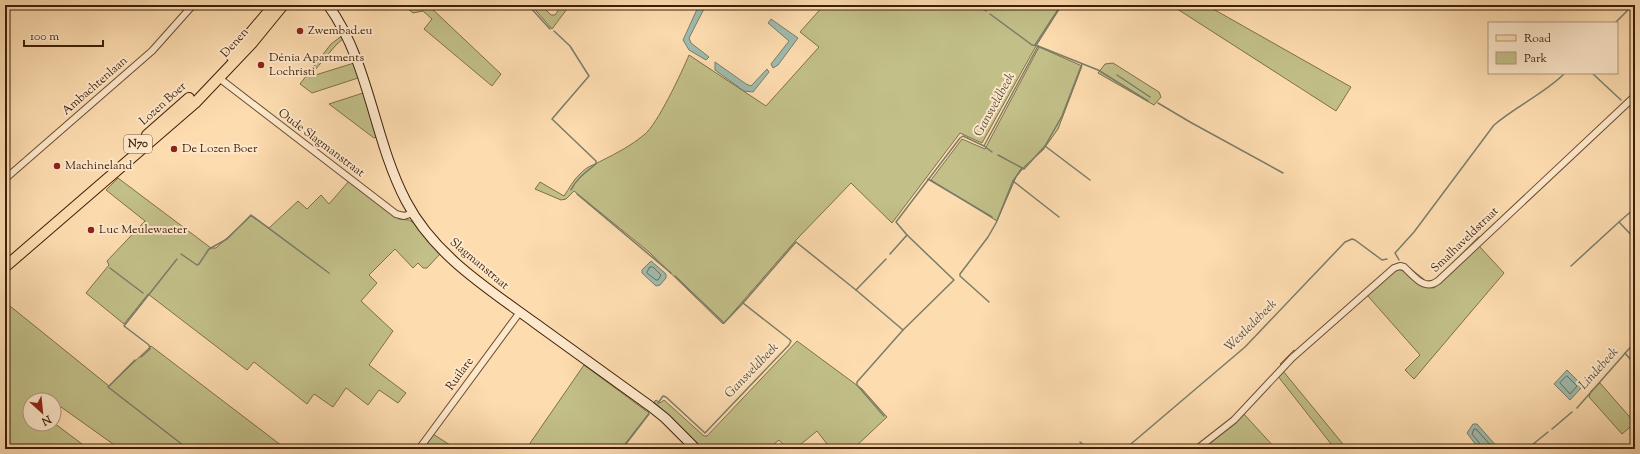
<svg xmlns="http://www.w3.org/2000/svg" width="1640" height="454" viewBox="0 0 1640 454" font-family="'Sorts Mill Goudy',serif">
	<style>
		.green { fill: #c2bf88; stroke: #806f48 }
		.water { fill: #9fbbad; stroke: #787d6b }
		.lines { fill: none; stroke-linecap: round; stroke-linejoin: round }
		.shore { stroke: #6e6d5a; stroke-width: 1 }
		.stream { stroke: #787d6b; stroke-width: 1.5 }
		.minor-casing { stroke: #6d4e32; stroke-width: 8 }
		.secondary-casing { stroke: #3d1f08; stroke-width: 11 }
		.primary-casing { stroke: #3d1f08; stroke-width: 12 }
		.minor { stroke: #fee8cb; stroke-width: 6 }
		.secondary { stroke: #fee8cb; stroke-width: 9 }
		.primary { stroke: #fddcaf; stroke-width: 10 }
		.poi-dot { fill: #8f2418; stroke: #fee8cb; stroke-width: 1.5 }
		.labels { text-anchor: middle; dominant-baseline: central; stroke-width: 4; stroke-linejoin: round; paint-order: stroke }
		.shield { fill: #fee8cb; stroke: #775b42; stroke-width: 1 }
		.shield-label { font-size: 11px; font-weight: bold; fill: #3d1f08 }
		.poi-label { font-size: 12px; fill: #3d1f08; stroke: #fee8cb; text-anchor: start }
		.street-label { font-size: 12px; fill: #3d1f08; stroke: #fee8cb }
		.water-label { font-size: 13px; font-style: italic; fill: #5a4e3a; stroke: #fee8cb }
	</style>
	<rect width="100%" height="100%" fill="#fddcaf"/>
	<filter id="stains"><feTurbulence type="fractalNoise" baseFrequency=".005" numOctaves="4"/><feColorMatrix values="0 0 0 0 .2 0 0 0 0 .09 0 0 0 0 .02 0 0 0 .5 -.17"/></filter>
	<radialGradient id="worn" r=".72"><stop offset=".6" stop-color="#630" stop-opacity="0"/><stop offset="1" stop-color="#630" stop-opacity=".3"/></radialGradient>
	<!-- green -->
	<g class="green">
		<polygon points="403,5 428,5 501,74 492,86 424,29 432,19 423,11 413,13"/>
		<polygon points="531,5 541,5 551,15 555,15 562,5 570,5 552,29"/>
		<path d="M824,5H1062L1036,46L982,143L960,133L892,223L851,183L797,239L723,324L649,252L574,191L566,199L561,200L535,189L540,182L564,196C569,189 573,180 580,174C587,166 594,165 603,160C617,153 632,145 644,135C657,125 682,72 689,55L766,106L819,47L800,32Z"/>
		<polygon points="1171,5 1206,5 1351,87 1336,111"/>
		<polygon points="343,35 344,38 336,45 309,77 354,63 358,78 312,93 300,84 331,44"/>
		<polygon points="1039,47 1082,66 1058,129 1043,150 1025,166 1016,177 997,221 931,180 962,139 985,149"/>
		<polygon points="1113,63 1159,92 1161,97 1154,105 1098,73 1105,64"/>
		<polygon points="363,93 377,137 374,138 329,104"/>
		<polygon points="118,178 211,248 216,248 251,216 269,228 298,201 307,209 321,195 329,204 349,181 399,219 409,220 414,223 440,254 427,268 423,268 418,263 413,268 395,249 369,275 377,283 361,301 393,331 369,365 406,393 398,403 379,390 368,405 346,388 333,407 314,394 307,404 254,362 247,370 148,294 124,324 86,293 109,265 107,261 145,221 106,190"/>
		<path d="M1479,246L1504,273L1414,379L1405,370L1420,355L1367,295L1395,269C1411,269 1417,289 1434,288Z"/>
		<polygon points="5,302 109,386 151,346 286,449 120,449 54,402 54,400 51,400 41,393 36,400 30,400 30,424 54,423 82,444 77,449 5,449"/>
		<polygon points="797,341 862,389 887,417 853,449 822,449 827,444 817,431 795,449 787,449 779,440 768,449 703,449 670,416 654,402 656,400 660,403 664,400 704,436 707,436"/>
		<polygon points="1294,350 1300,354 1283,371 1347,449 1335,449 1277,375 1284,368 1280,364"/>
		<polygon points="584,365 649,413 621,449 526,449"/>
		<polygon points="1600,383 1635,423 1622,434 1589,397 1591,391"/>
		<polygon points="1242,412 1276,449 1214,449 1209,443"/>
		<polygon points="433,434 456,449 423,449"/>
	</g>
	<!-- water -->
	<g class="water">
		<polygon points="699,5 706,5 689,38 691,43 709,57 706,60 689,50 683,40"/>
		<polygon points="771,19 798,38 778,65 773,68 771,64 789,41 768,23"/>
		<polygon points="715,62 746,84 751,86 767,69 769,72 753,92 744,91 715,70"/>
		<polygon points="651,261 666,274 666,278 660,285 656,286 642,273 642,270"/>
		<polygon points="1567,370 1583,386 1570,400 1554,384"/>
		<polygon points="1473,424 1477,424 1499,449 1479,449 1467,433"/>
	</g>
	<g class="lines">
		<!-- shore -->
		<g class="shore">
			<polygon points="650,267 653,267 661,275 658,280 656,280 647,273"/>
			<polygon points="1567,376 1577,386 1570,394 1560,383"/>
			<polyline points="1482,449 1481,445 1472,434 1474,429 1476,429 1494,449"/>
		</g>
		<!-- stream -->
		<g class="stream">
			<polyline points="528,5 550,29"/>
			<polyline points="978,5 986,11"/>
			<polyline points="990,14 1032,45 1038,46 1098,70 1148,101"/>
			<polyline points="1615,23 1627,11 1630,5"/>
			<path d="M554,31L570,46L589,76L552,119L596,161V164C586,172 576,179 571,190"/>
			<polyline points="1035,45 1061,5"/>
			<polyline points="1592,73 1621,100"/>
			<polyline points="1117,75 1150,97"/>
			<polyline points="1158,103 1190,122 1283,173"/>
			<polyline points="984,146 992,152"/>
			<polyline points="1045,146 1062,116 1082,64"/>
			<polyline points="998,155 1024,169 1045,146 1090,180"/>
			<polyline points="1022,168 1013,181 1059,217"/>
			<polyline points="928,179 992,217"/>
			<polyline points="577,194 671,273"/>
			<polyline points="1635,208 1619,222 1635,239"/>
			<polyline points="181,254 197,265 199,264 209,249 227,239 251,215 329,273"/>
			<polyline points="890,254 907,235 896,222 960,138 963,136 984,146 1038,46"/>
			<path d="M1399,260L1395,253L1414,232L1494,125C1516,106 1544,94 1565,73"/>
			<polyline points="1571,266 1619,222"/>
			<polyline points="1408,267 1427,282"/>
			<polyline points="110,268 143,293"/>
			<polyline points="1445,271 1479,237"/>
			<polyline points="675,276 724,323 743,303"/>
			<polyline points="856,290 903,330"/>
			<polyline points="989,302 960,276 960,274 988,237 996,223 1013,181"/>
			<polyline points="1625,353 1635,365"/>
			<polyline points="141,357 150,349 149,345 124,326 177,259"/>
			<polyline points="135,360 108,387 188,449"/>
			<polyline points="658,403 663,396 666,397 705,433 789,345 791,341 789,339 743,303 796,242 856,290 886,259"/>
			<polyline points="1577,408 1635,342"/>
			<polyline points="884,416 857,385 857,382 903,330 954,280 907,235"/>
			<polyline points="1552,429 1572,412"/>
			<polyline points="1080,442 1088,449"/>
			<polyline points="622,449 649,414"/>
			<polyline points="1125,449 1245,347 1345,242 1352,239 1355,240 1382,260 1387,259"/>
			<polyline points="1527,449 1548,432"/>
		</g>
		<defs>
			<g id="minor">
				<polyline points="219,78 396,214 404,216 413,213"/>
				<polyline points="5,179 152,51 193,5"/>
				<polyline points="419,449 520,312"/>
				<path d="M1197,449L1234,420L1292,358L1394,268L1400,266L1404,267C1415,277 1424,291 1438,281L1635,96"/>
			</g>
			<path id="secondary" d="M328,5C370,63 373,138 406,201C434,255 487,288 535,323C573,350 611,378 650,406L665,418L696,449"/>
			<g id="primary">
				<polyline points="231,56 274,5"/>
				<polyline points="147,135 189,98"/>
				<polyline points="5,267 195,103 252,43 283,5"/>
			</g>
		</defs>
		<!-- minor casing -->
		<use href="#minor" class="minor-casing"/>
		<!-- secondary casing -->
		<use href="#secondary" class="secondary-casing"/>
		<!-- primary casing -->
		<use href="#primary" class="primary-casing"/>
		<!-- minor -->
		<use href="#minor" class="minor"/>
		<!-- secondary -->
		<use href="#secondary" class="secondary"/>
		<!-- primary -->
		<use href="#primary" class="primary"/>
	</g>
	<!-- markers -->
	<g class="poi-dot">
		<circle cx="300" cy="31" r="4"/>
		<circle cx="261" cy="65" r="4"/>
		<circle cx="174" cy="149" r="4"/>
		<circle cx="57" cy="166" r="4"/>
		<circle cx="91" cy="230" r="4"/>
	</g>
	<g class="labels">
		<!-- shield labels -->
		<rect class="shield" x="124" y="135" width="28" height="18" rx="3"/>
		<g class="shield-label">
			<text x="138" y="144">N70</text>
		</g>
		<!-- poi labels -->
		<g class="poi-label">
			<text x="308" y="31">Zwembad.eu</text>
			<text x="269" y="58">Dénia Apartments<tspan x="269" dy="14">Lochristi</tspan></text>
			<text x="182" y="149">De Lozen Boer</text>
			<text x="65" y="166">Machineland</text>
			<text x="99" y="230">Luc Meulewaeter</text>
		</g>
		<!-- street labels -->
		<g class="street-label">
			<text transform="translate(235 43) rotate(-48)">Denen</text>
			<text transform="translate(95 86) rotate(-41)">Ambachtenlaan</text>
			<text transform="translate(163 104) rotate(-42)">Lozen Boer</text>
			<text transform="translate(321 143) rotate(37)">Oude Slagmanstraat</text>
			<text transform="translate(1465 240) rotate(-44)">Smalhaveldstraat</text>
			<text transform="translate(479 264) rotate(40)">Slagmanstraat</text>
			<text transform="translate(460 374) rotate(-54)">Ruilare</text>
		</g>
		<!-- water labels -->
		<g class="water-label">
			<text transform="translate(995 105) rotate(-61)">Gansveldbeek</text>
			<text transform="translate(1251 326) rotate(-45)">Westledebeek</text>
			<text transform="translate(1599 369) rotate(-48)">Lindebeek</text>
			<text transform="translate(752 371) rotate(-46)">Gansveldbeek</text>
		</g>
	</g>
	<!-- margin -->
	<rect width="1640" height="454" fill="none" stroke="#fddcaf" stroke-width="20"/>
	<rect x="6" y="6" width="1628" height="442" fill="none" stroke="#3d1f08" stroke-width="2"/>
	<rect x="10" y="10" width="1620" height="434" fill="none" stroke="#3d1f08"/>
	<!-- legend -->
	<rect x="1488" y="22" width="130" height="52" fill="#fee8cb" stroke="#b1987d"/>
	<rect x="1496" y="35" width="20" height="6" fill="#fddcaf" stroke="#b1987d"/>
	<text x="1524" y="42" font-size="12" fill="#3d1f08">Road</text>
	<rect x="1496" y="52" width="20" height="12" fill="#c2bf88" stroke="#b1987d"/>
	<text x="1524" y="62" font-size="12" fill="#3d1f08">Park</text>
	<!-- north arrow -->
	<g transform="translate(42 412) rotate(153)"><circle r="19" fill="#fee8cb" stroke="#b1987d"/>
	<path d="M0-3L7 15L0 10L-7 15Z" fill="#8f2418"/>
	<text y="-6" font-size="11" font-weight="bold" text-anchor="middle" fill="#3d1f08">N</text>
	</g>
	<!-- scale -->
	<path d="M24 40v6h79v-6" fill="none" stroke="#3d1f08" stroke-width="2"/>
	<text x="30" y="40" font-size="12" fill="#3d1f08" stroke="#fee8cb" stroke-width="3" paint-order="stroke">100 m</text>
	<rect width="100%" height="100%" filter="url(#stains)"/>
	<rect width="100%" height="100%" fill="url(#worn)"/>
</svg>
